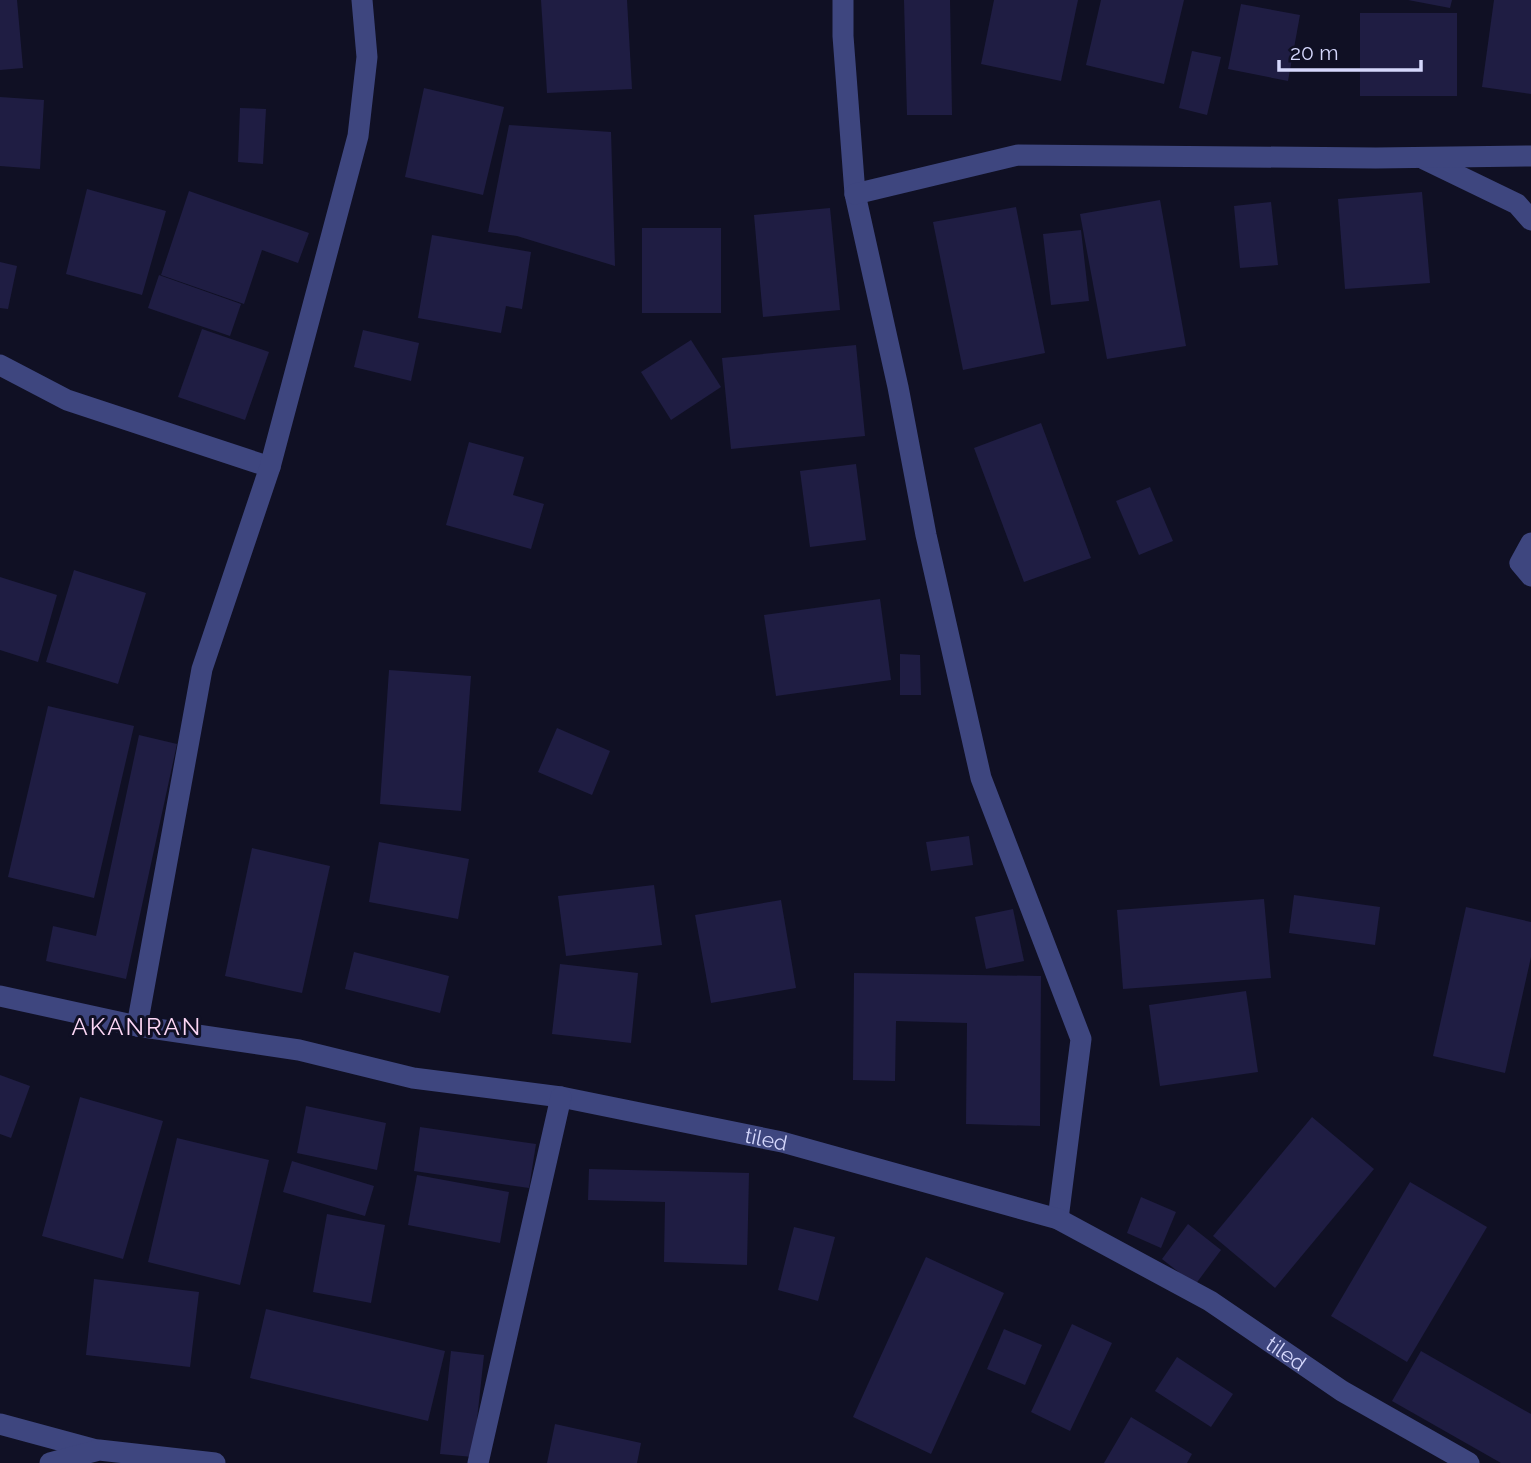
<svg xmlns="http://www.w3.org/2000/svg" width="1531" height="1463" viewBox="0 0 1531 1463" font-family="Raleway,sans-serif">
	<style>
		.building { fill: #1f1d43 }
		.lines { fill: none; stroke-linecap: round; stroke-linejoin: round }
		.minor { stroke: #3e467f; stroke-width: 21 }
		.labels { text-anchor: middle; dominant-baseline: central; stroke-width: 6; stroke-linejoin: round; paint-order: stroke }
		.street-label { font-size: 21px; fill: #d5d7fc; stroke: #101024 }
		.quarter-label { font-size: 24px; letter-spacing: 2px; fill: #fcd7f5; stroke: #101024 }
	</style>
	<rect width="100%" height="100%" fill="#101024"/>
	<!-- building -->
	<g class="building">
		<polygon points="0,0 17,0 23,68 0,70"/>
		<polygon points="541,0 627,0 632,89 547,93"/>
		<polygon points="904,0 950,0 952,115 907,115"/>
		<polygon points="994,0 1078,0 1061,81 981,64"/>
		<polygon points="1101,0 1184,0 1164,84 1086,65"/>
		<polygon points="1408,0 1452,0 1450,8"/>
		<polygon points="1494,0 1531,0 1531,94 1482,87"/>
		<polygon points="1241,4 1300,15 1288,81 1228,69"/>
		<rect x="1360" y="13" width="97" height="83"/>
		<polygon points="1192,51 1221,57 1207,115 1179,108"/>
		<polygon points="424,88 504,107 483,195 405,177"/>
		<polygon points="0,97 44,100 40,169 0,166"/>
		<polygon points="240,108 266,109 263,164 238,162"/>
		<polygon points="509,125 611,132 615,266 517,236 488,232"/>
		<polygon points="87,189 166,211 142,295 66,274"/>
		<polygon points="189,191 309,233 298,263 262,250 244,304 161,275"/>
		<polygon points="1422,192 1430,283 1345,289 1338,199"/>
		<polygon points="1160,200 1186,346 1107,359 1080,214"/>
		<polygon points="1271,202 1278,265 1240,268 1234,206"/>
		<polygon points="1016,207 1045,353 963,370 933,222"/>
		<polygon points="830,208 840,310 763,317 754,215"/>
		<rect x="642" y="228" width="79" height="85"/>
		<polygon points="1081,230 1089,301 1051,305 1043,234"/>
		<polygon points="432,235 531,252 522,309 506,306 501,333 418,318"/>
		<polygon points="0,262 17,266 8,309 0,308"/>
		<polygon points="159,275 241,304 230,336 148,308"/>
		<polygon points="202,329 269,352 245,420 178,397"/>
		<polygon points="363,330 419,343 411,381 354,367"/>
		<polygon points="691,340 721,387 671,420 641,372"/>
		<polygon points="856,345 865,436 731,449 722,358"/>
		<polygon points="1041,423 1091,558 1024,582 974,448"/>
		<polygon points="469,442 524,457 513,495 544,504 531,549 446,525"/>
		<polygon points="856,464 866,540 810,547 800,471"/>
		<polygon points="1150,487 1173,541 1139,555 1116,501"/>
		<polygon points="74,570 146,593 118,684 46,662"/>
		<polygon points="0,577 57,595 38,662 0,650"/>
		<polygon points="880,599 891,680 776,696 764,615"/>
		<polygon points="900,654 920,655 921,695 900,695"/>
		<polygon points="389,670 471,676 461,811 380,804"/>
		<polygon points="48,706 134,726 94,898 8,877"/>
		<polygon points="557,728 610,751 592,795 538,772"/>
		<polygon points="139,735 177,744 126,979 46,961 53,926 96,936"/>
		<polygon points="969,836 973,865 931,871 926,842"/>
		<polygon points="379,842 469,859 458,919 369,902"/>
		<polygon points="252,848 330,866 302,993 225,976"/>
		<polygon points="654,885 662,945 566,956 558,896"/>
		<polygon points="1294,895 1380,907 1375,945 1289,933"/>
		<polygon points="1264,899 1271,978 1123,989 1117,910"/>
		<polygon points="781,900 796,988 711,1003 695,915"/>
		<polygon points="1466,907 1531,922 1531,957 1505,1073 1433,1056"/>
		<polygon points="1013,909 1024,961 986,969 975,917"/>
		<polygon points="354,952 449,976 440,1013 345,989"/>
		<polygon points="560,964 638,973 631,1043 552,1034"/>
		<polygon points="854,973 1041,976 1040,1126 966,1124 967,1023 896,1021 895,1081 853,1080"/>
		<polygon points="1246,991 1258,1072 1160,1086 1149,1005"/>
		<polygon points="0,1075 30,1086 11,1138 0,1134"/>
		<polygon points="80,1097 163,1121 123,1259 42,1236"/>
		<polygon points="306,1106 386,1123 377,1170 297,1153"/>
		<polygon points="1312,1117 1374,1169 1275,1288 1213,1236"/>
		<polygon points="420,1127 536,1144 529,1188 414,1171"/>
		<polygon points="177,1138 269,1160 240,1285 148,1262"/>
		<polygon points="292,1161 374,1186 365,1216 283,1192"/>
		<polygon points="589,1169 749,1173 747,1265 664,1262 665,1202 588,1200"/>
		<polygon points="417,1175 509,1192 500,1243 408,1225"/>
		<polygon points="1410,1182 1487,1227 1407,1362 1331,1316"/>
		<polygon points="1141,1197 1176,1212 1161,1248 1127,1233"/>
		<polygon points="327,1214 385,1225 371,1303 313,1292"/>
		<polygon points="1188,1224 1221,1250 1195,1285 1162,1259"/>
		<polygon points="794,1227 835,1237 818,1301 778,1290"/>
		<polygon points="926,1257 1004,1293 931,1454 853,1417"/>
		<polygon points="94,1279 199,1292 190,1367 86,1355"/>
		<polygon points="266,1309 445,1351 428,1421 250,1378"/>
		<polygon points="1072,1324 1112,1343 1070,1431 1031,1412"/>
		<polygon points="1004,1329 1042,1345 1025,1385 987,1369"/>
		<polygon points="451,1351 484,1355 473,1457 440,1454"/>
		<polygon points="1421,1351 1531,1414 1531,1463 1501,1463 1392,1401"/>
		<polygon points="1177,1357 1233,1394 1211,1427 1155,1391"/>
		<polygon points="1131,1417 1192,1454 1187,1463 1104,1463"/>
		<polygon points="555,1424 641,1443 637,1463 547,1463"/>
	</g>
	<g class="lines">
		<!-- minor -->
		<g class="minor">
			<polyline points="843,0 843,36 855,194 898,387 926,535 981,778 1081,1039 1058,1219"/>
			<polyline points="1424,159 1517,204 1531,220"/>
			<polyline points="855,194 1018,155 1376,158 1531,156"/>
			<polyline points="0,365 67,400 270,467"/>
			<polyline points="1531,543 1520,563 1531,576"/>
			<path id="s1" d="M0,996L137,1026L299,1050L413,1078L561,1097L782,1142L1058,1219L1210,1301L1342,1391L1469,1463"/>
			<polyline points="137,1026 202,669 270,467 358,136 367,57 362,0"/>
			<polyline points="0,1424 96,1450"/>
			<polyline points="50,1463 99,1450 215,1463"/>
			<polyline points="478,1463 561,1097"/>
		</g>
	</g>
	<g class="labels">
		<!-- street labels -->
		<g class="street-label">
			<text stroke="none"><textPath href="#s1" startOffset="780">tiled</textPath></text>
			<text stroke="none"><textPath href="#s1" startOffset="1348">tiled</textPath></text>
		</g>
		<!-- quarter labels -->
		<g class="quarter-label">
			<text x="137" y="1026">AKANRAN</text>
		</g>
	</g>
	<!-- scale -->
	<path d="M1279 60v10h142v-10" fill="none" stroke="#d5d7fc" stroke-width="3.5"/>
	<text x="1290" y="60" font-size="21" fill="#d5d7fc" stroke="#101024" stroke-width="5" paint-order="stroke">20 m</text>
</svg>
